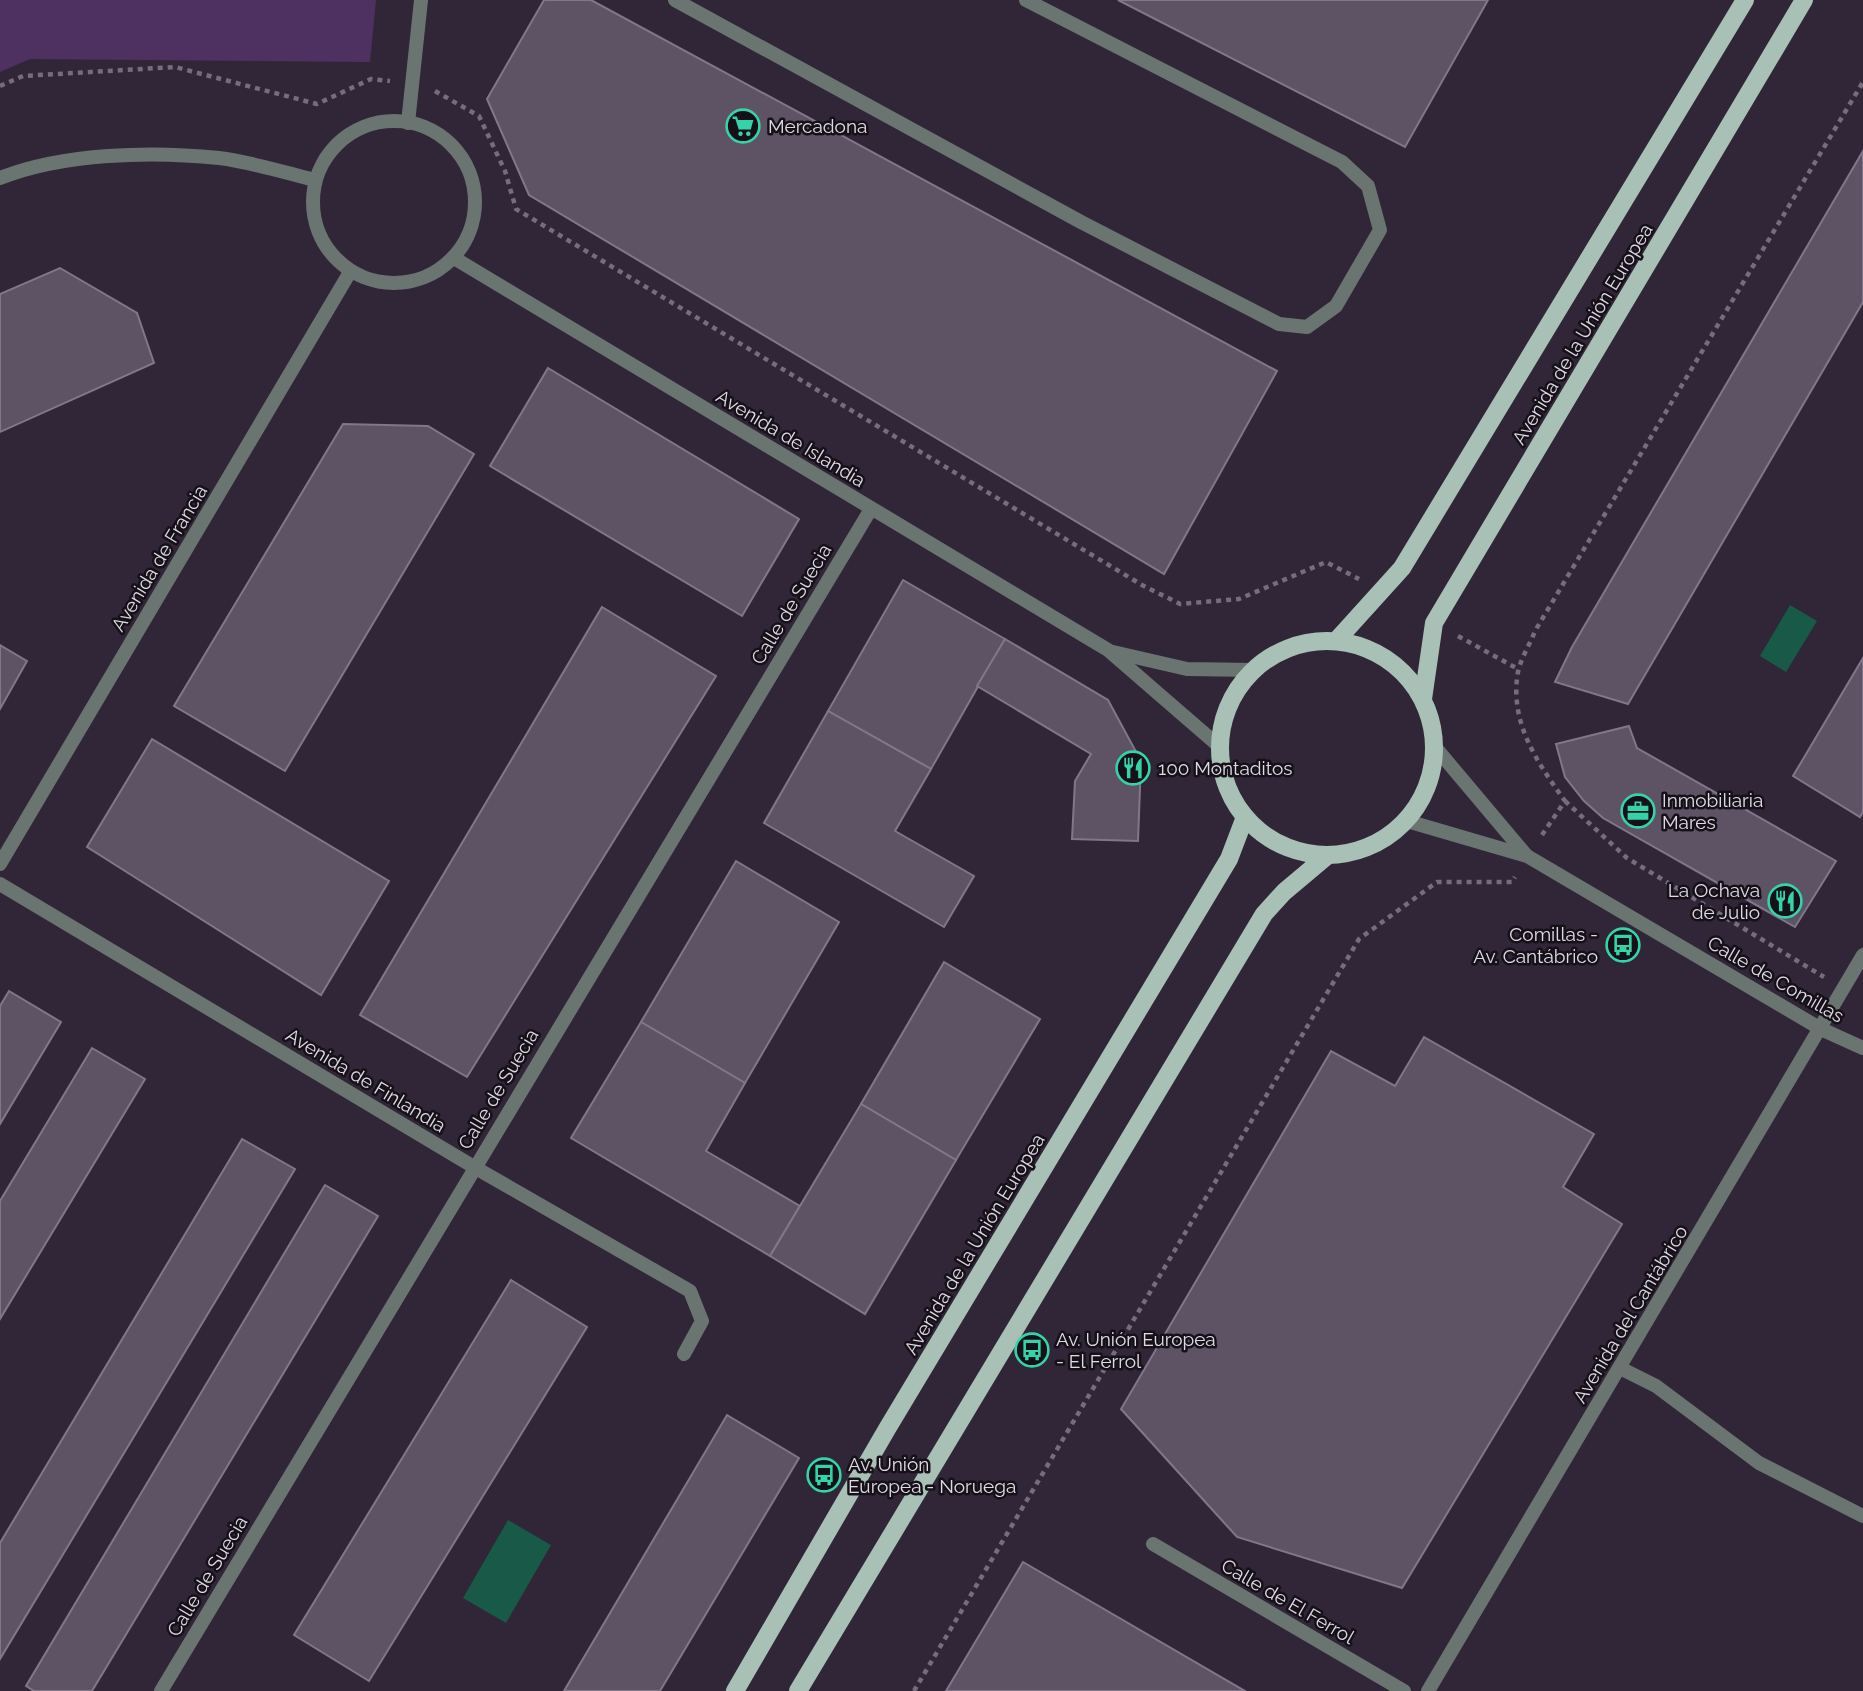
<svg xmlns="http://www.w3.org/2000/svg" width="1863" height="1691" viewBox="0 0 1863 1691" font-family="Raleway,sans-serif">
	<style>
		.green { fill: #4e3161 }
		.water { fill: #185a47 }
		.building { fill: #5d5365; stroke: #82768a; stroke-width: 2 }
		.lines { fill: none; stroke-linecap: round; stroke-linejoin: round }
		.path { stroke: #766d7c; stroke-width: 4.5; stroke-dasharray: 5 5; stroke-linecap: butt }
		.service { stroke: #6a7571; stroke-width: 14 }
		.minor { stroke: #6a7571; stroke-width: 14 }
		.tertiary { stroke: #6a7571; stroke-width: 14 }
		.primary { stroke: #a9c0b6; stroke-width: 18 }
		.labels { text-anchor: middle; dominant-baseline: central; stroke-width: 5; stroke-linejoin: round; paint-order: stroke }
		.poi-label { font-size: 19px; fill: #e0dae5; stroke: #161119; text-anchor: start }
		.street-label { font-size: 19px; fill: #e0dae5; stroke: #161119 }
	</style>
	<rect width="100%" height="100%" fill="#302637"/>
	<!-- green -->
	<polygon class="green" points="0,0 376,0 370,62 30,59 0,72"/>
	<!-- water -->
	<g class="water">
		<polygon points="1790,605 1817,621 1786,672 1760,656"/>
		<polygon points="508,1520 551,1545 506,1623 463,1598"/>
	</g>
	<!-- building -->
	<g class="building">
		<polygon points="544,0 591,0 1277,371 1164,574 529,195 487,99"/>
		<polygon points="1118,0 1488,0 1405,147"/>
		<polygon points="1863,151 1863,302 1628,704 1555,682 1572,647"/>
		<polygon points="60,268 137,313 154,363 0,432 0,294"/>
		<polygon points="548,368 799,519 742,616 490,466"/>
		<polygon points="343,424 428,426 474,454 285,771 174,706"/>
		<polygon points="903,580 1005,639 931,769 828,711"/>
		<polygon points="602,607 716,676 467,1077 360,1015"/>
		<polygon points="1005,639 1108,700 1141,761 1138,841 1072,839 1075,781 1091,754 977,686"/>
		<polygon points="0,645 27,661 0,709"/>
		<polygon points="1863,658 1863,812 1860,817 1793,776"/>
		<polygon points="828,711 931,769 895,831 974,876 944,927 764,823"/>
		<polygon points="1629,726 1637,748 1836,861 1795,927 1603,818 1584,801 1565,777 1556,744"/>
		<polygon points="152,739 389,881 321,995 87,847"/>
		<polygon points="736,861 839,922 745,1083 641,1022"/>
		<polygon points="944,962 1040,1019 956,1160 861,1104"/>
		<polygon points="9,991 61,1022 0,1124 0,1006"/>
		<polygon points="641,1022 745,1083 706,1151 800,1206 770,1256 571,1138"/>
		<polygon points="1424,1037 1594,1134 1563,1187 1622,1224 1402,1588 1237,1537 1121,1409 1331,1051 1395,1086"/>
		<polygon points="92,1048 145,1079 0,1319 0,1201"/>
		<polygon points="861,1104 956,1160 865,1314 770,1256"/>
		<polygon points="242,1139 295,1169 0,1659 0,1543"/>
		<polygon points="325,1185 378,1216 92,1691 34,1691 26,1686"/>
		<polygon points="511,1280 587,1327 369,1681 294,1635"/>
		<polygon points="727,1415 799,1458 660,1691 564,1691"/>
		<polygon points="1023,1562 1245,1691 946,1691"/>
	</g>
	<g class="lines">
		<!-- path -->
		<g class="path">
			<polyline points="0,86 23,76 175,67 317,104 371,79 390,81"/>
			<polyline points="435,91 479,116 505,171 516,209 1142,585 1180,604 1239,599 1326,562 1359,579"/>
			<polyline points="1458,636 1518,669"/>
			<polyline points="1565,801 1627,858 1824,977"/>
			<path d="M1542,835L1565,801C1537,762 1509,722 1518,672C1521,658 1530,644 1535,631L1863,82"/>
			<polyline points="914,1691 1359,939 1437,882 1512,882 1515,877"/>
		</g>
		<!-- service -->
		<g class="service">
			<polyline points="675,0 1081,222 1279,324 1307,327 1336,306 1380,230 1368,186 1342,162 1026,0"/>
			<polyline points="408,123 421,0"/>
		</g>
		<!-- minor -->
		<g class="minor">
			<polyline points="1435,747 1526,855"/>
			<polyline points="1407,821 1527,856 1821,1029 1863,1048"/>
			<polyline points="0,864 350,272"/>
			<polyline points="0,884 474,1167 690,1291 702,1321 684,1354"/>
			<polyline points="1620,1368 1656,1386 1759,1463 1863,1516"/>
			<polyline points="1153,1544 1404,1691"/>
			<polyline points="161,1691 871,509"/>
		</g>
		<!-- tertiary -->
		<g class="tertiary">
			<circle cx="394" cy="202" r="81"/>
			<path d="M0,178C64,153 151,151 219,158C251,162 283,172 315,180"/>
			<polyline points="454,258 1108,650 1220,747"/>
			<polyline points="1113,652 1187,669 1253,670"/>
			<polyline points="1428,1691 1863,955"/>
		</g>
		<!-- primary -->
		<g class="primary">
			<polyline points="1336,641 1402,568 1745,0"/>
			<circle cx="1327" cy="748" r="107"/>
			<polyline points="1423,699 1434,623 1804,0"/>
			<polyline points="735,1691 887,1429 1229,859 1245,817"/>
			<polyline points="798,1691 1264,914 1284,892 1328,855"/>
		</g>
	</g>
	<!-- icons -->
	<defs>
		<symbol id="supermarket-ring" viewBox="-11 -11 22 22"><circle r="9.5" fill="#161119" stroke="#34d4a8" stroke-width="1.5"/><path d="M-6-5.5h2.5l.6 2H6L4.5 2H-2.5L-4.4-4H-6ZM-1.5 3.2a1.3 1.3 0 1 0 .1 0ZM3 3.2a1.3 1.3 0 1 0 .1 0Z" fill="#34d4a8"/></symbol>
		<symbol id="restaurant-ring" viewBox="-11 -11 22 22"><circle r="9.5" fill="#161119" stroke="#34d4a8" stroke-width="1.5"/><path d="M-5-6h1v4h1v-4h1v4h1v-4h1v5L-1.5 .5V6h-2V.5L-5-1ZM5-6V6H3V1.5H1.5Q1.5-4 5-6Z" fill="#34d4a8"/></symbol>
		<symbol id="office-ring" viewBox="-11 -11 22 22"><circle r="9.5" fill="#161119" stroke="#34d4a8" stroke-width="1.5"/><path d="M-6-3h4V-5.5h4V-3h4V5H-6ZM-1-4.5V-3h2v-1.5ZM-6 0V1H6V0Z" fill="#34d4a8"/></symbol>
		<symbol id="bus-ring" viewBox="-11 -11 22 22"><circle r="9.5" fill="#161119" stroke="#34d4a8" stroke-width="1.5"/><path d="M-5-6H5V4H4V6H2V4H-2V6H-4V4H-5ZM-3.5-4V0h7V-4ZM-3.5 1.2v1.5H-2V1.2ZM2 1.2v1.5H3.5V1.2Z" fill="#34d4a8"/></symbol>
	</defs>
	<g fill-rule="evenodd">
		<use href="#supermarket-ring" x="724" y="107" width="38" height="38"/>
		<use href="#restaurant-ring" x="1114" y="749" width="38" height="38"/>
		<use href="#office-ring" x="1619" y="792" width="38" height="38"/>
		<use href="#restaurant-ring" x="1766" y="882" width="38" height="38"/>
		<use href="#bus-ring" x="1604" y="926" width="38" height="38"/>
		<use href="#bus-ring" x="1013" y="1331" width="38" height="38"/>
		<use href="#bus-ring" x="805" y="1456" width="38" height="38"/>
	</g>
	<g class="labels">
		<!-- poi labels -->
		<g class="poi-label">
			<text x="768" y="126">Mercadona</text>
			<text x="1158" y="768">100 Montaditos</text>
			<text x="1662" y="800">Inmobiliaria<tspan x="1662" dy="22">Mares</tspan></text>
			<text x="1760" y="890" text-anchor="end">La Ochava<tspan x="1760" dy="22">de Julio</tspan></text>
			<text x="1598" y="934" text-anchor="end">Comillas -<tspan x="1598" dy="22">Av. Cantábrico</tspan></text>
			<text x="1056" y="1339">Av. Unión Europea<tspan x="1056" dy="22">- El Ferrol</tspan></text>
			<text x="848" y="1464">Av. Unión<tspan x="848" dy="22">Europea - Noruega</tspan></text>
		</g>
		<!-- street labels -->
		<g class="street-label">
			<text transform="translate(1582 334) rotate(-59)">Avenida de la Unión Europea</text>
			<text transform="translate(791 438) rotate(31)">Avenida de Islandia</text>
			<text transform="translate(159 558) rotate(-59)">Avenida de Francia</text>
			<text transform="translate(791 604) rotate(-59)">Calle de Suecia</text>
			<text transform="translate(1776 979) rotate(30)">Calle de Comillas</text>
			<text transform="translate(366 1080) rotate(31)">Avenida de Finlandia</text>
			<text transform="translate(498 1089) rotate(-59)">Calle de Suecia</text>
			<text transform="translate(974 1244) rotate(-59)">Avenida de la Unión Europea</text>
			<text transform="translate(1630 1314) rotate(-59)">Avenida del Cantábrico</text>
			<text transform="translate(207 1576) rotate(-59)">Calle de Suecia</text>
			<text transform="translate(1288 1601) rotate(30)">Calle de El Ferrol</text>
		</g>
	</g>
</svg>
